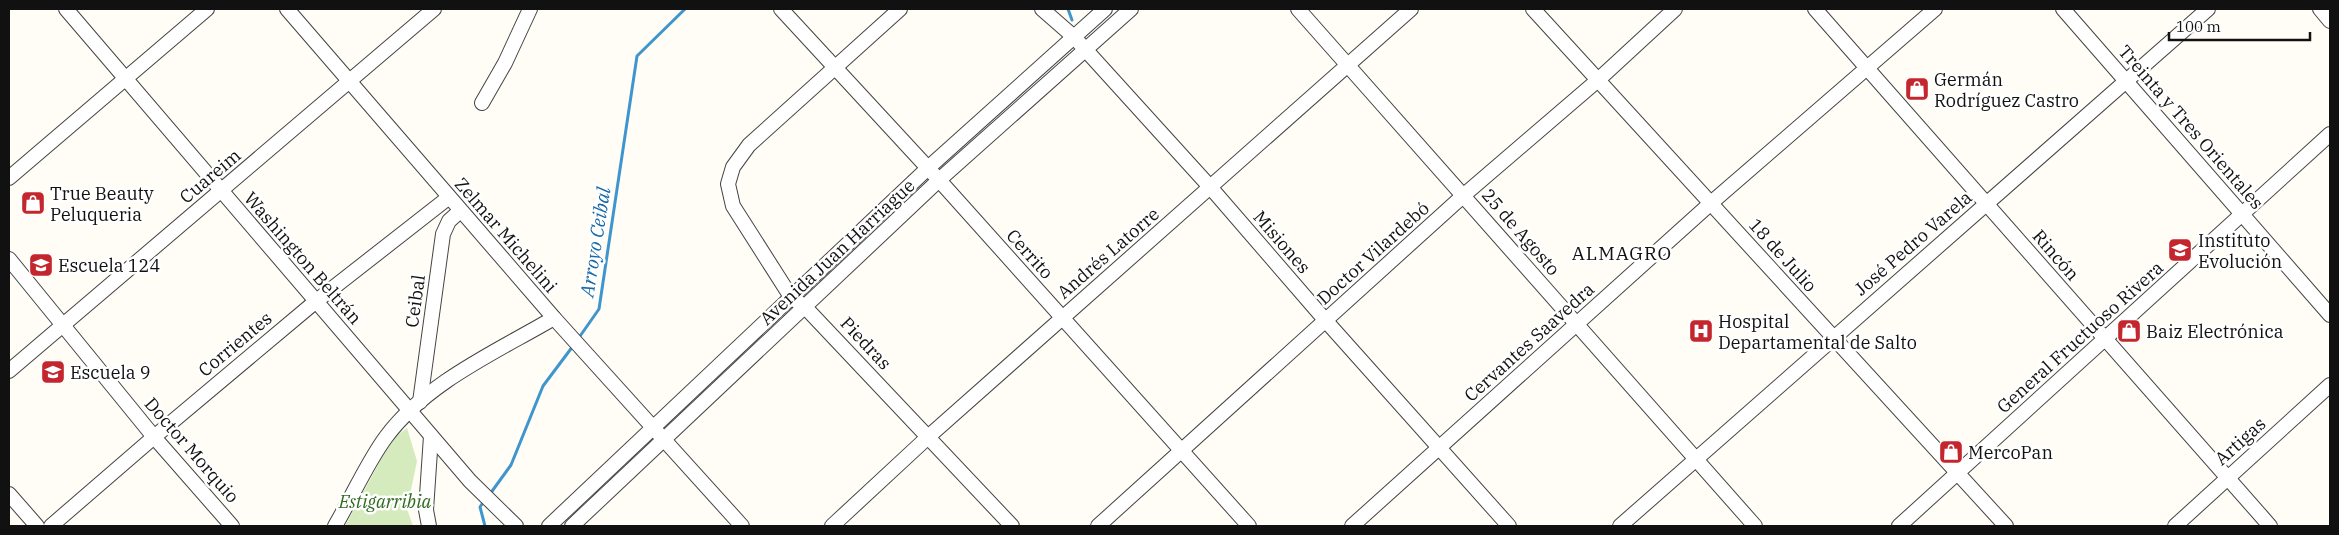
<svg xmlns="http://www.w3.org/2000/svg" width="2339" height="535" viewBox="0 0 2339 535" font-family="'IBM Plex Serif',serif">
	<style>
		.green { fill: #d5ebbd }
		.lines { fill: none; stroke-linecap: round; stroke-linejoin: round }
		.stream { stroke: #3f96cf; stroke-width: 3 }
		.minor-casing { stroke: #444; stroke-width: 16 }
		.minor { stroke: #fff; stroke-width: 14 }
		.labels { text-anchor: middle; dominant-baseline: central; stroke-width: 5; stroke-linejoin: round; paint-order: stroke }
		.poi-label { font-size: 18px; fill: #111; stroke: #fff; text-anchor: start }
		.street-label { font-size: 18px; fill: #111; stroke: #fff }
		.park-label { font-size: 18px; font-style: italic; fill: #2f6b1f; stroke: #fff }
		.water-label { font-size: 19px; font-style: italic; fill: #1768a6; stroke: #fff }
		.neighbourhood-label { font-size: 19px; letter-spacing: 1px; fill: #111; stroke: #fff }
	</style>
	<rect width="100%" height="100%" fill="#fffdf5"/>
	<!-- green -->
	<polygon class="green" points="407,428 417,461 407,509 413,526 345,526 392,439"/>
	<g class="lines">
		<!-- stream -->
		<g class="stream">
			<polyline points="1068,9 1072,20"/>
			<polyline points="578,339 599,309 637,56 685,9"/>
			<polyline points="490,494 511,465 543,386 573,346"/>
			<polyline points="484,501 480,507 485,526"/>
		</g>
		<defs>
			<g id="minor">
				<polyline points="66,9 470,481 516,526"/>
				<polyline points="287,9 554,318 742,526"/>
				<polyline points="781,9 939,180 1249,526"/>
				<polyline points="900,9 749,145 733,167 728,184 733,206 791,297 805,307 1012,526"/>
				<polyline points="1042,9 1074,37 1211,188 1326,321 1509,526"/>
				<polyline points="1298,9 1755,526"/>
				<polyline points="1533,9 2006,526"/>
				<polyline points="1815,9 2270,526"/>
				<polyline points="2063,9 2330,315"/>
				<polyline points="2320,9 2330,21"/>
				<polyline points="482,103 505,63 530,9"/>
				<polyline points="9,178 207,9"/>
				<polyline points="9,259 154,437 232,526"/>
				<polyline points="9,371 434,9"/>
				<polyline points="420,402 443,234 449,221 460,211"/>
				<polyline points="9,494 37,526"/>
				<polyline points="51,526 154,437 315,302 448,198"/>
				<path d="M335,526C351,499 368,461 386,437C427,382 496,352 554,318"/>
				<polyline points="429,526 426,510 431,436"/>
				<polyline points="549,526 928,168 1105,9"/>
				<polyline points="572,526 939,180 1131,9"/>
				<polyline points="832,526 928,437 1411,9"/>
				<polyline points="1098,526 1464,195 1598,80 1675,9"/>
				<polyline points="1352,526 1711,203 1935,9"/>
				<polyline points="1620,526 2208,9"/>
				<polyline points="1899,526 2330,134"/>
				<polyline points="2175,526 2330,385"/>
			</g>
		</defs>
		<!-- minor casing -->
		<use href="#minor" class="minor-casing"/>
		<!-- minor -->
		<use href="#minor" class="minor"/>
	</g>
	<!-- icons -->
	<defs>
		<symbol id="shop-square" viewBox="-11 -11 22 22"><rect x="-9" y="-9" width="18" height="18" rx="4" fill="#c4262e" stroke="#fff"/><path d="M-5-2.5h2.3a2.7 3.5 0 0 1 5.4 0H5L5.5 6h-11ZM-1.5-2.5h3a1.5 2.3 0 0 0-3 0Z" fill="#fff"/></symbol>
		<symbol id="school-square" viewBox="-11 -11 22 22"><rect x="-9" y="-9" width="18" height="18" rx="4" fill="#c4262e" stroke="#fff"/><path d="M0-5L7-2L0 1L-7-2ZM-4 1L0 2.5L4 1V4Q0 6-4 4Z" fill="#fff"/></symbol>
		<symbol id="hospital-square" viewBox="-11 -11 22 22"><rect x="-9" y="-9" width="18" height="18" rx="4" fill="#c4262e" stroke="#fff"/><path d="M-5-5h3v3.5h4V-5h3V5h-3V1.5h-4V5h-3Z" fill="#fff"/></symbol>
	</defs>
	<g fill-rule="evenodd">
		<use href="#shop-square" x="1903" y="75" width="28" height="28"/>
		<use href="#shop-square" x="19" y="189" width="28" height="28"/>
		<use href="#school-square" x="2166" y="236" width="28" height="28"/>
		<use href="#school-square" x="27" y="251" width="28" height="28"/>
		<use href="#hospital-square" x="1687" y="317" width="28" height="28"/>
		<use href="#shop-square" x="2115" y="317" width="28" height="28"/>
		<use href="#school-square" x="39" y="358" width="28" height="28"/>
		<use href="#shop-square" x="1937" y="438" width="28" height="28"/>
	</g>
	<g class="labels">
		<!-- poi labels -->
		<g class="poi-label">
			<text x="1934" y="79">Germán<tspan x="1934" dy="21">Rodríguez Castro</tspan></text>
			<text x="50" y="193">True Beauty<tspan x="50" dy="21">Peluqueria</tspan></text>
			<text x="2198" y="240">Instituto<tspan x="2198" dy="21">Evolución</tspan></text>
			<text x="58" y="265">Escuela 124</text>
			<text x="1718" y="321">Hospital<tspan x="1718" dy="21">Departamental de Salto</tspan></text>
			<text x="2146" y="331">Baiz Electrónica</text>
			<text x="70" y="372">Escuela 9</text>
			<text x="1968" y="452">MercoPan</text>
		</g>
		<!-- street labels -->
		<g class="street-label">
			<text transform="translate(2191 127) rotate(49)">Treinta y Tres Orientales</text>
			<text transform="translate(210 176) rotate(-40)">Cuareim</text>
			<text transform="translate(1521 232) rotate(49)">25 de Agosto</text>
			<text transform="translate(506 235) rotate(49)">Zelmar Michelini</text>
			<text transform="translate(1282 242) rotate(49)">Misiones</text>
			<text transform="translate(1913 243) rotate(-41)">José Pedro Varela</text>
			<text transform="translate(837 252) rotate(-43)">Avenida Juan Harriague</text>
			<text transform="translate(1108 253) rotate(-41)">Andrés Latorre</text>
			<text transform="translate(1373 253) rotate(-42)">Doctor Vilardebó</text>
			<text transform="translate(1030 254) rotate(48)">Cerrito</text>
			<text transform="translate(1783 255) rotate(48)">18 de Julio</text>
			<text transform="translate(2056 255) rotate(49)">Rincón</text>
			<text transform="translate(303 258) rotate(49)">Washington Beltrán</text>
			<text transform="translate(415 301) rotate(-82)">Ceibal</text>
			<text transform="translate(2080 337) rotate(-42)">General Fructuoso Rivera</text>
			<text transform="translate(1529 342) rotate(-42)">Cervantes Saavedra</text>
			<text transform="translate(866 343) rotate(47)">Piedras</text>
			<text transform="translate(235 344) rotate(-40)">Corrientes</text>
			<text transform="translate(2240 441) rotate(-42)">Artigas</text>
			<text transform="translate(192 450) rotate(49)">Doctor Morquio</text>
		</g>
		<!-- park labels -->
		<g class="park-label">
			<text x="385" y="501">Estigarribia</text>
		</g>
		<!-- water labels -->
		<g class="water-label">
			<text transform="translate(595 242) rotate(-81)">Arroyo Ceibal</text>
		</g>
		<!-- neighbourhood labels -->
		<g class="neighbourhood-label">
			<text x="1622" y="253">ALMAGRO</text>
		</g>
	</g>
	<!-- border -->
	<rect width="2339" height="535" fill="none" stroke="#111111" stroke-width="20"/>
	<!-- scale -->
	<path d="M2169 32v8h141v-8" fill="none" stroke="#111111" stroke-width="2.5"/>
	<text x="2176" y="32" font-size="15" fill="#111111" stroke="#ffffff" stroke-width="4" paint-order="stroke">100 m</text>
</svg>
